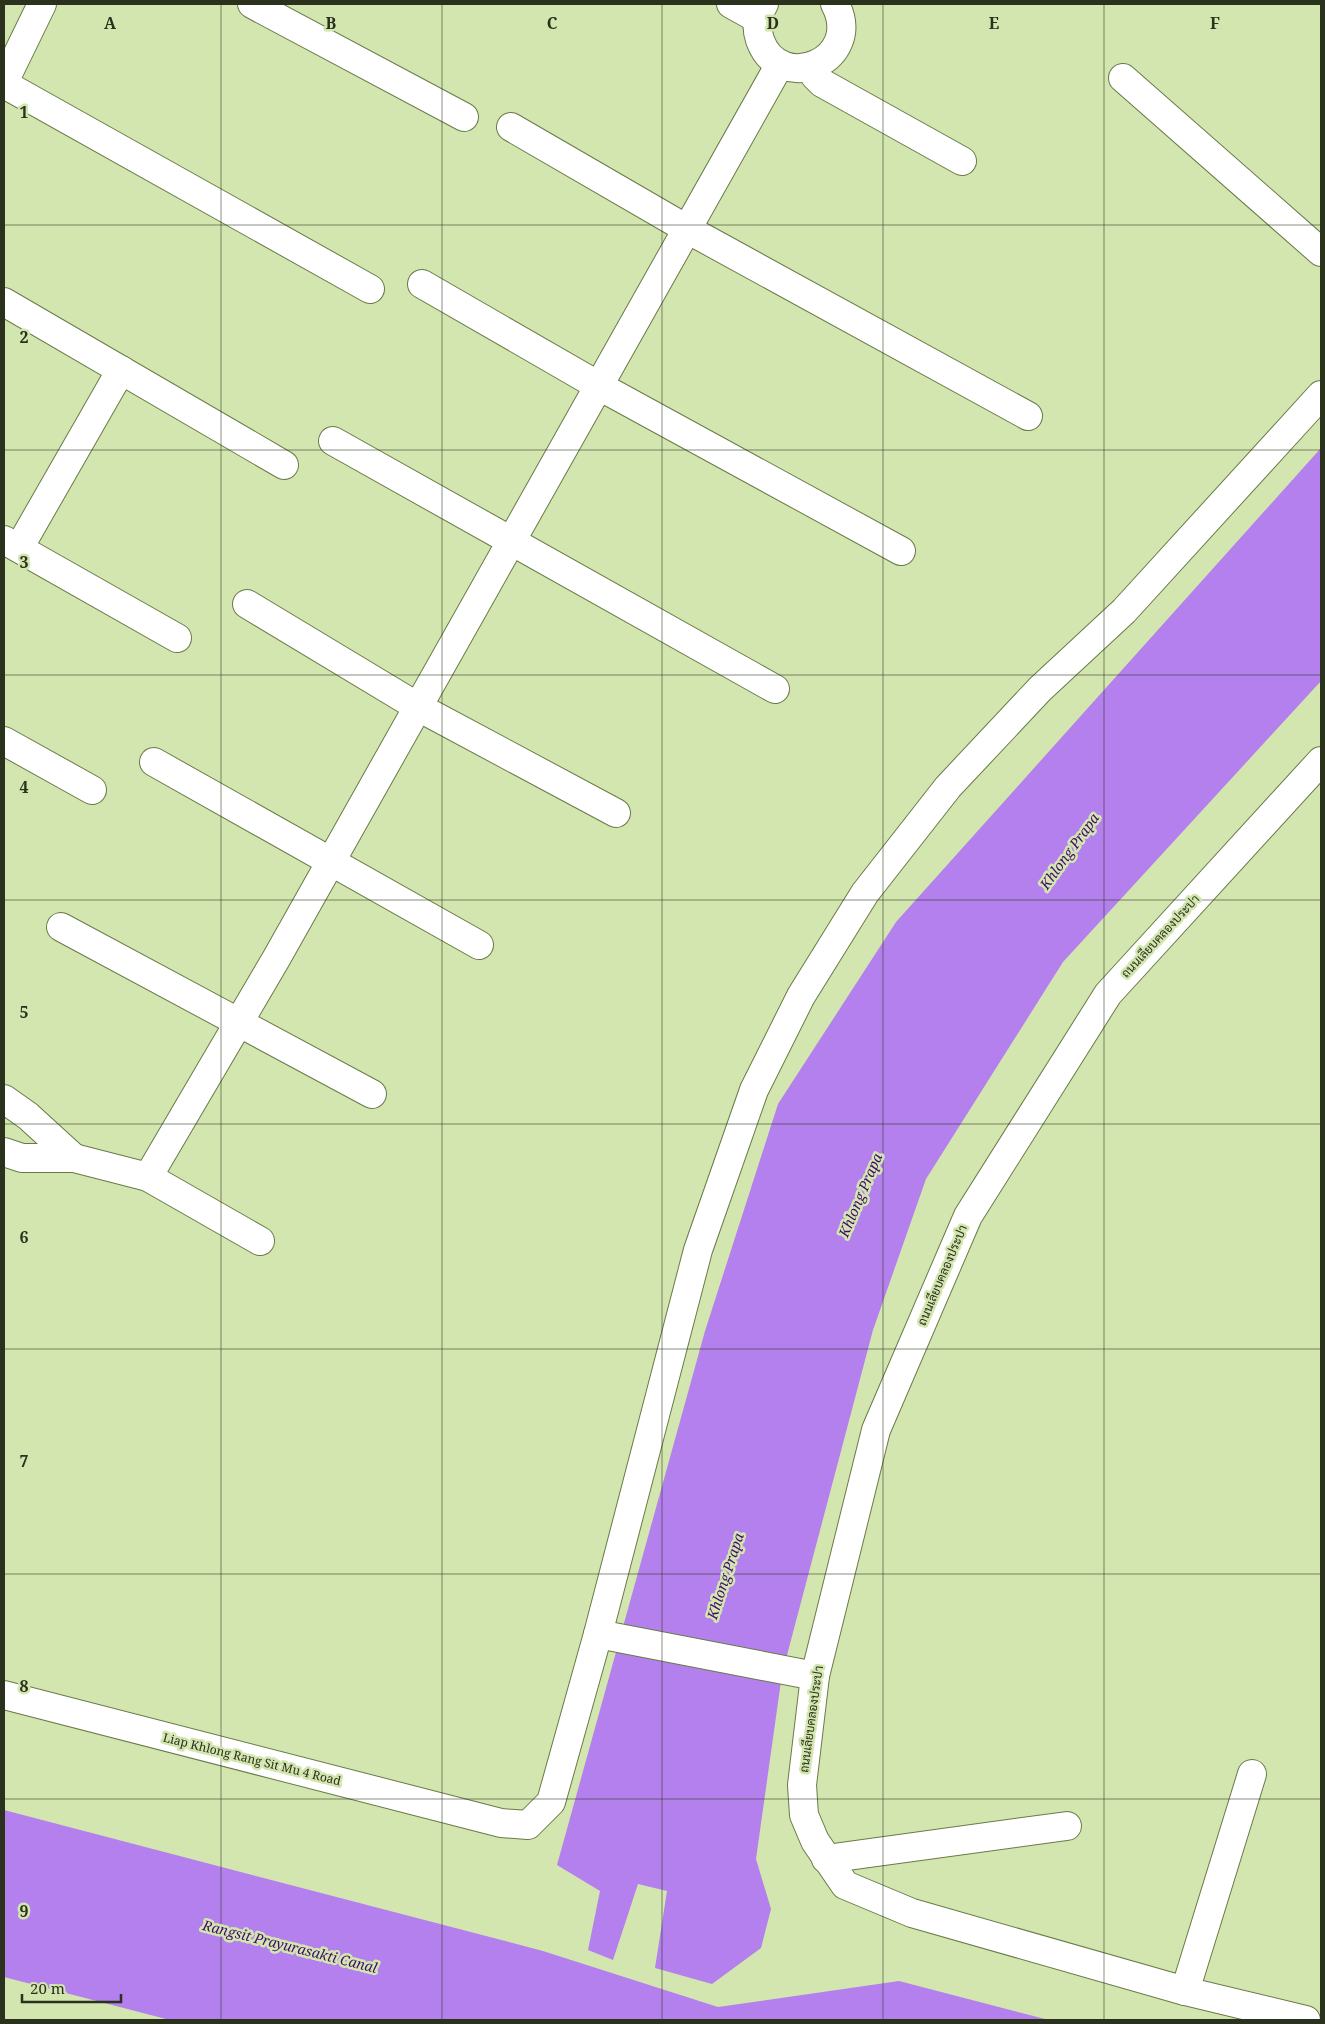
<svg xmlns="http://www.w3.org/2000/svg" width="1325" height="2024" viewBox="0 0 1325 2024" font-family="'Noto Serif',Sarabun,serif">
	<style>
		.water { fill: #b380ed }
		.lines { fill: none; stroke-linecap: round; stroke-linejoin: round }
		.minor-casing { stroke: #697a48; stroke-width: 30 }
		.minor { stroke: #fff; stroke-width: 28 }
		.grid { fill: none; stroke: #2a311c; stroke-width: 1; stroke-opacity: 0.55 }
		.labels { text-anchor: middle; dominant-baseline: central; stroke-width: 5; stroke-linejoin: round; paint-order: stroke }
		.street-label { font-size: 12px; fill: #2a311c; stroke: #d3e6af }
		.water-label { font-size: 14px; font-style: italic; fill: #42086d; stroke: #d3e6af }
		.grid-label { font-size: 16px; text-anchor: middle; font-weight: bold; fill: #2a311c; stroke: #d3e6af; stroke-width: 5; stroke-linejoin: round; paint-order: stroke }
	</style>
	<rect width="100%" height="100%" fill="#d3e6af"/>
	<!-- water -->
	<g class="water">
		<polygon points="1321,448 1321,681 1063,962 926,1179 873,1330 782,1674 756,1859 771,1909 761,1948 712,1984 655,1968 667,1891 638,1884 613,1960 588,1950 600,1891 557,1865 705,1331 778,1104 896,922"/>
		<polygon points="4,1810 543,1951 718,2007 899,1981 1049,2020 170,2020 4,1977"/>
	</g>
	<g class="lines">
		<defs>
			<g id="minor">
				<polyline points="252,4 464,117"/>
				<polyline points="731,4 758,19"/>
				<path d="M764,4C757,15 756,28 760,40C780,96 865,60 835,4"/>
				<polyline points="813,66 815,76 822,83 962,161"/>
				<polyline points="1123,78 1321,252"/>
				<polyline points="4,82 42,4"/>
				<polyline points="4,84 370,289"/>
				<polyline points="511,127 687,229 1028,416"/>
				<polyline points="422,284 599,386 901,551"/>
				<polyline points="4,302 284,465"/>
				<polyline points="333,441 775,689"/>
				<polyline points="4,540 177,638"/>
				<polyline points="19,548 121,370"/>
				<polyline points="247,604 418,707 616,813"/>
				<polyline points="4,741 92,790"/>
				<polyline points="154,762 479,945"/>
				<polyline points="61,927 372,1094"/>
				<polyline points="4,1099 28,1116 74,1158"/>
				<polyline points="4,1152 22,1158 74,1158 148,1177 276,959 780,64"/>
				<polyline points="148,1177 260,1241"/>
				<polyline points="598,1634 815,1676"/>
				<polyline points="4,1695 501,1823 528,1825 551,1802 598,1634 698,1250 754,1090 801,996 865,893 948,787 1040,689 1124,611 1321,395"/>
				<polyline points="826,1859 1067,1826"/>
				<polyline points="1185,1991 1252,1774"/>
				<polyline points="1306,2020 1185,1991 912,1913 845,1885 815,1841 804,1815 802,1785 815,1676 876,1430 968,1216 1108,994 1321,761"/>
			</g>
		</defs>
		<!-- minor casing -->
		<use href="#minor" class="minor-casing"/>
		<!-- minor -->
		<use href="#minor" class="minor"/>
	</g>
	<!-- grid -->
	<path class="grid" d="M221,4V2020M442,4V2020M662,4V2020M883,4V2020M1104,4V2020M4,225H1321M4,450H1321M4,675H1321M4,900H1321M4,1124H1321M4,1349H1321M4,1574H1321M4,1799H1321"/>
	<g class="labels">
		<!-- street labels -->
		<g class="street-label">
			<text transform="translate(1160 936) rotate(-47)">ถนนเลียบคลองประปา</text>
			<text transform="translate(942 1275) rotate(-67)">ถนนเลียบคลองประปา</text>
			<text transform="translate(811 1719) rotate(-82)">ถนนเลียบคลองประปา</text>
			<text transform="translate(252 1759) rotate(14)">Liap Khlong Rang Sit Mu 4 Road</text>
		</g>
		<!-- water labels -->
		<g class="water-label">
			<text transform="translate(1069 851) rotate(-54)">Khlong Prapa</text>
			<text transform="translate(860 1195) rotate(-67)">Khlong Prapa</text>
			<text transform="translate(725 1576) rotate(-72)">Khlong Prapa</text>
			<text transform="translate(290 1946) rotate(14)">Rangsit Prayurasakti Canal</text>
		</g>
	</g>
	<g class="grid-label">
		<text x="110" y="29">A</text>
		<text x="331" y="29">B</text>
		<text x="552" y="29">C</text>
		<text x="773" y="29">D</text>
		<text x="994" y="29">E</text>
		<text x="1215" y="29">F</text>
		<text x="24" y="118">1</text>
		<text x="24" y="343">2</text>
		<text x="24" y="568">3</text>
		<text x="24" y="793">4</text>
		<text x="24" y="1018">5</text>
		<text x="24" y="1243">6</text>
		<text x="24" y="1467">7</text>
		<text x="24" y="1692">8</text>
		<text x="24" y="1917">9</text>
	</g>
	<!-- border -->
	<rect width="1325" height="2024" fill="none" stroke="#2a311c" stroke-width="10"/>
	<!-- scale -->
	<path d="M22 1994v8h99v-8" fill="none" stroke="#2a311c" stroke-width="2.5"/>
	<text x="30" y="1994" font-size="15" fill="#2a311c" stroke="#d3e6af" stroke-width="4" paint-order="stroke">20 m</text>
</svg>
